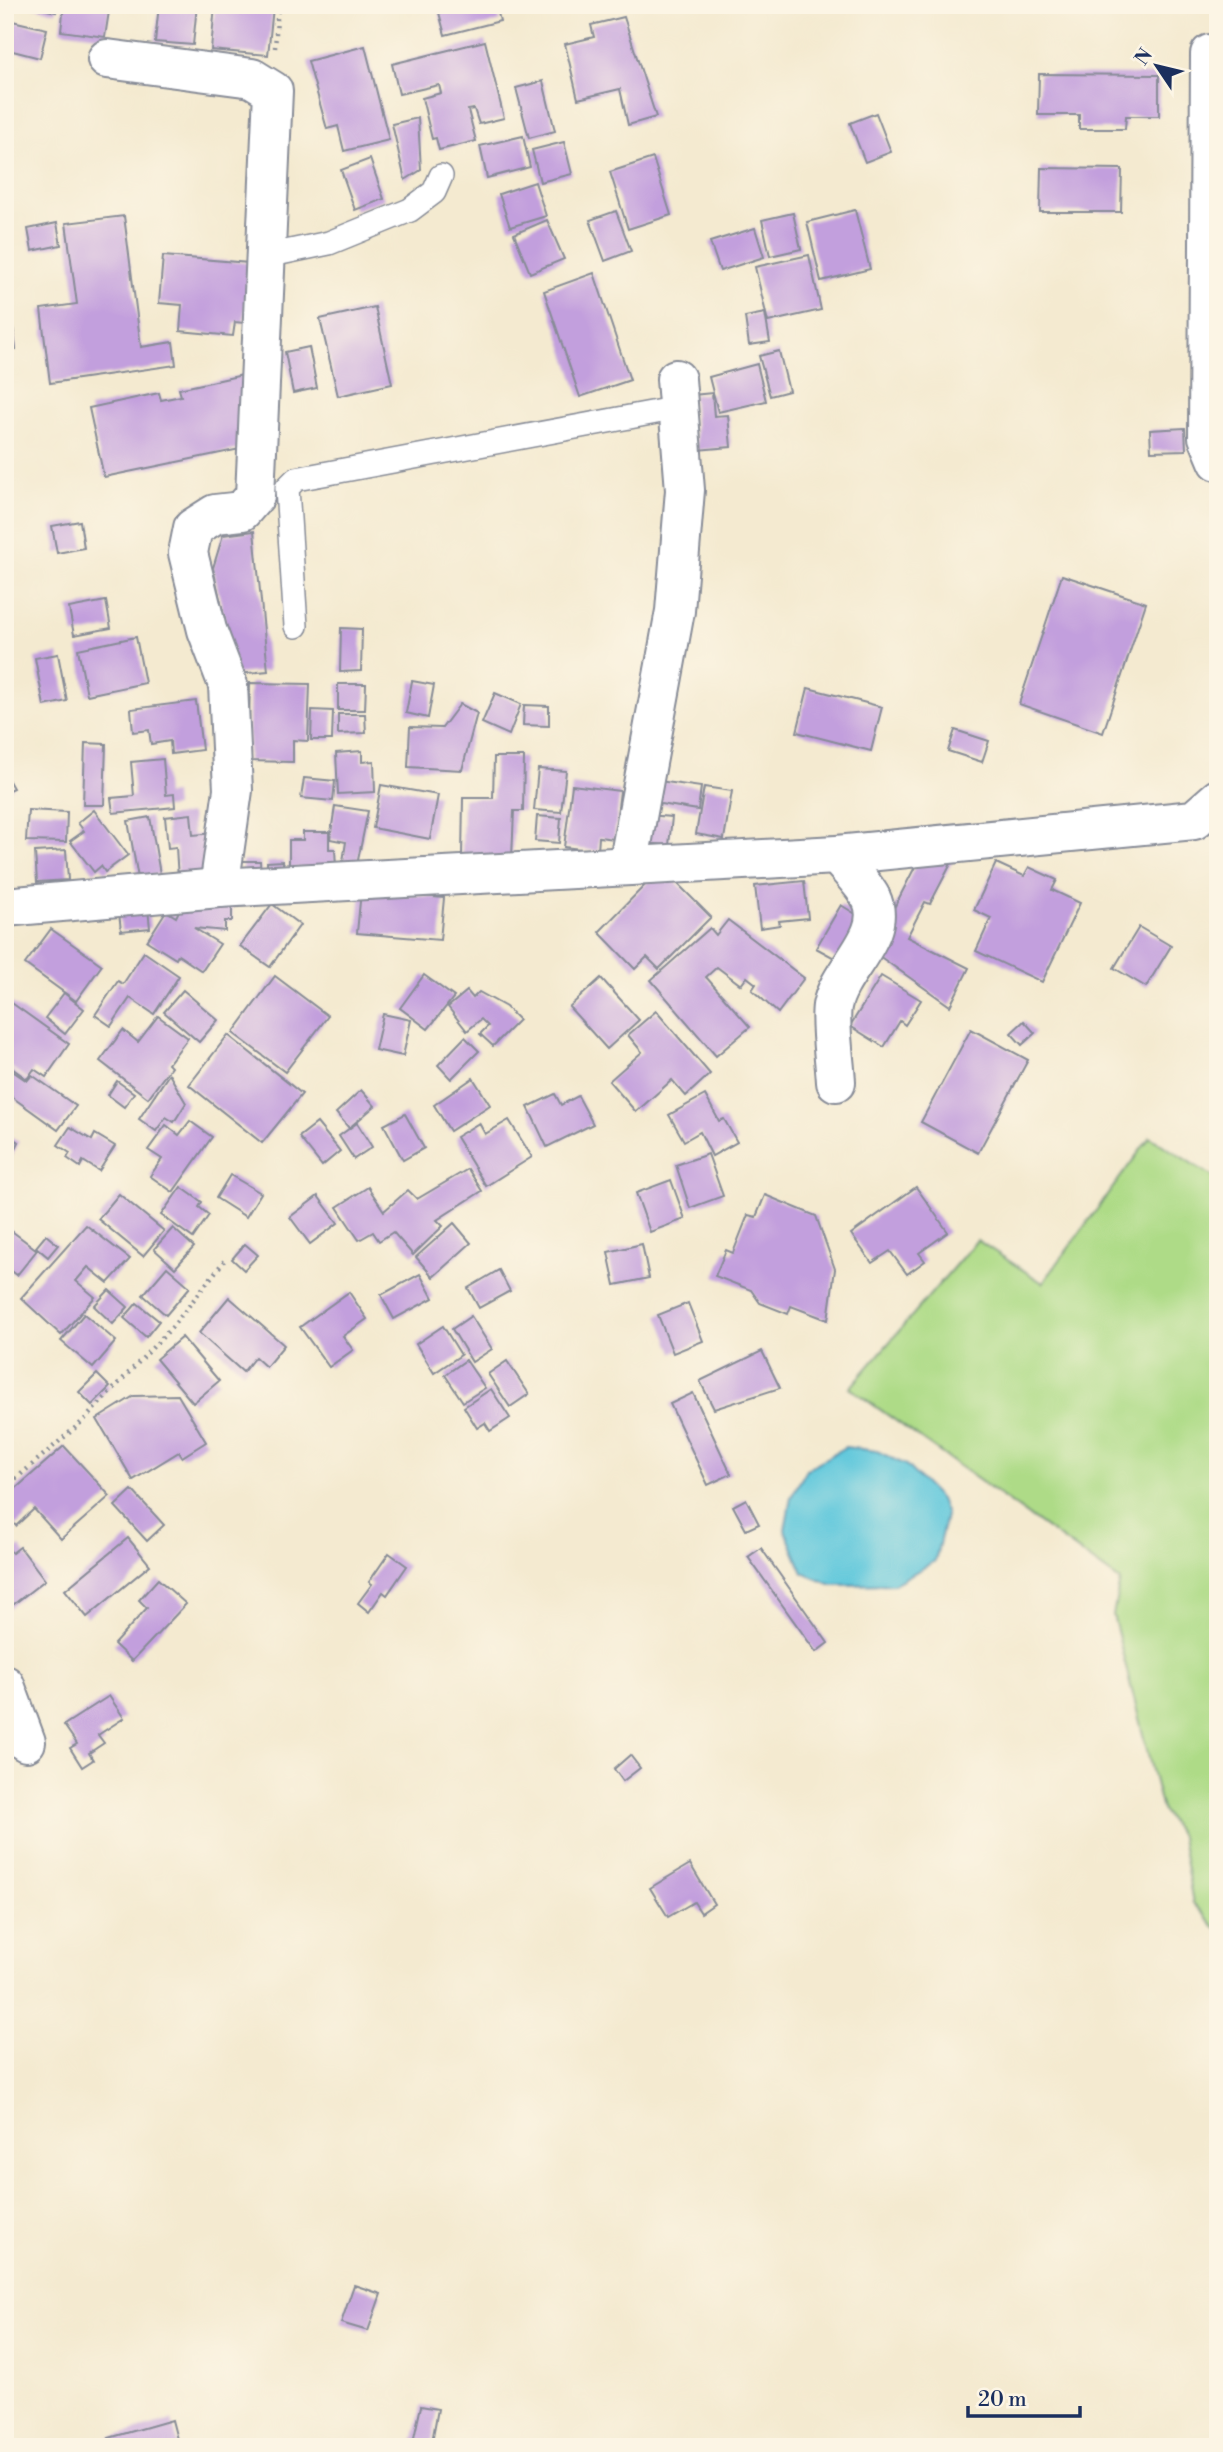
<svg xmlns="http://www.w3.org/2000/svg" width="1223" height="2452" viewBox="0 0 1223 2452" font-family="'Libre Bodoni',serif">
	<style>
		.green { fill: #aedb87; stroke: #648572; stroke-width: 2 }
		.water { fill: #60c8dc; stroke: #3e7c9d; stroke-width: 2 }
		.building { fill: #c29fdd }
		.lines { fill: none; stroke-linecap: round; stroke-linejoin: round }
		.lane-casing { stroke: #888c97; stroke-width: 26 }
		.street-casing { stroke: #888c97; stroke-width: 42 }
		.path { stroke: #888c97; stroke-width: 4.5; stroke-dasharray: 2 5; stroke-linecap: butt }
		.lane { stroke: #fff; stroke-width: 23 }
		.street { stroke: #fff; stroke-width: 38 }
	</style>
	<rect width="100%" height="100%" fill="#fcf5e5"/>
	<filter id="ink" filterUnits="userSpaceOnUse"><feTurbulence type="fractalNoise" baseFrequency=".0143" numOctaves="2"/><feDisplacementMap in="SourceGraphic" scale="14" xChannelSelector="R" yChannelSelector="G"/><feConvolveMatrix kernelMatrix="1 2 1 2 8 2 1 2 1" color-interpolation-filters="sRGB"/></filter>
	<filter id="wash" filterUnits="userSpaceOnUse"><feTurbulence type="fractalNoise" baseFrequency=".00686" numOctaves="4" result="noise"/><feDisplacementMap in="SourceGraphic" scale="28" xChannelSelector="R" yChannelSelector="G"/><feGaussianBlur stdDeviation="1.57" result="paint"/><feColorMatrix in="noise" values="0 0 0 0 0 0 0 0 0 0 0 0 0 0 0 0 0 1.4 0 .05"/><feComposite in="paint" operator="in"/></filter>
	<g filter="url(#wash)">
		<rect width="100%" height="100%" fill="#f4ead0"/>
		<!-- green -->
		<polygon class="green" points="1150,1137 1218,1180 1218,1930 1193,1903 1181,1837 1162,1810 1113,1615 1120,1581 850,1388 977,1240 1043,1283"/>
		<!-- water -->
		<polygon class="water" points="845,1447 877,1451 906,1465 940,1499 946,1515 935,1561 894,1584 832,1585 803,1573 785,1530 791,1497 807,1469"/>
		<g id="blocks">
			<!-- building -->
			<g class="building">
				<polygon points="25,5 58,5 56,12"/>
				<polygon points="64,5 110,5 105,37 61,31"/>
				<polygon points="159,5 197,5 193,45 155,42"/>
				<polygon points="215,5 273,7 268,55 211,50"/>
				<polygon points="437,5 496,5 500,21 445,35"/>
				<polygon points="624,17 656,117 628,125 620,89 578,99 565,44 594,37 591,25"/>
				<polygon points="8,20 47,29 40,58 5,49"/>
				<polygon points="485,41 504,118 479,124 474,109 468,110 476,141 439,150 436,138 432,139 422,98 441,93 439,85 399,94 392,64"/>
				<polygon points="365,46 389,140 344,151 338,126 327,129 308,61"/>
				<polygon points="1039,74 1159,75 1159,116 1126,116 1125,129 1079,129 1079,115 1038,115"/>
				<polygon points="543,81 555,131 529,138 516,88"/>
				<polygon points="876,113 891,152 865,162 850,123"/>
				<polygon points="418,118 421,170 405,180 392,124"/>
				<polygon points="523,136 530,167 487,178 480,146"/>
				<polygon points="564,142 572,174 540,182 532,150"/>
				<polygon points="653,158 671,215 628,229 610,172"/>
				<polygon points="370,159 384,199 355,210 341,170"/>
				<polygon points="1041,168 1122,169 1121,212 1040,212"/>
				<polygon points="535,182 546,216 510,227 499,194"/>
				<polygon points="855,210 870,269 821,281 807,222"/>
				<polygon points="616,211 631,251 605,261 590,220"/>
				<polygon points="793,213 801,249 770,256 762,220"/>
				<polygon points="124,216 141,347 173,342 176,365 50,383 41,309 77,304 66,223"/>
				<polygon points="547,220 564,259 530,273 514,234"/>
				<polygon points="57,223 61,245 32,251 28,229"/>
				<polygon points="755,228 764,257 720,271 710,242"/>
				<polygon points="809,255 821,310 768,322 755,267"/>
				<polygon points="163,256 249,263 244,323 235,322 233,336 180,331 182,305 159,303"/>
				<polygon points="594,273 630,380 580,397 544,291"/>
				<polygon points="7,283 16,349 5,350 5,284"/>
				<polygon points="375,307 392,384 338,396 320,319"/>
				<polygon points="765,313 770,342 749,345 745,317"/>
				<polygon points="309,347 317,388 293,393 285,352"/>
				<polygon points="779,351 789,391 770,396 759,356"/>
				<polygon points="757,364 766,401 718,412 709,377"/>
				<polygon points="247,374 245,448 104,477 89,408 159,393 161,400 181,396 179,389"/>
				<polygon points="712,393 714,416 728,415 731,447 697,450 693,395"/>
				<polygon points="1185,428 1186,450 1151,451 1150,430"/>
				<polygon points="5,520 11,551 5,552"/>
				<polygon points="80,521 84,548 57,553 52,526"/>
				<polygon points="254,531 268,671 237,674 213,568 223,535"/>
				<polygon points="1062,575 1146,603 1103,733 1019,704"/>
				<polygon points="106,601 111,628 74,635 69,608"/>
				<polygon points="341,628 362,629 361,671 340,672"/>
				<polygon points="136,637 145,683 87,695 78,649"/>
				<polygon points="58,654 67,701 44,706 35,658"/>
				<polygon points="412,681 434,685 428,718 406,713"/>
				<polygon points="250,683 310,684 308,741 293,740 293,762 248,761"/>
				<polygon points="338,684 366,684 365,710 338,710"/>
				<polygon points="808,688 882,707 871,751 797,732"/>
				<polygon points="495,693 521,704 509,735 482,723"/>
				<polygon points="196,701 202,750 171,754 170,741 151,744 149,730 133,732 131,709"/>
				<polygon points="460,704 477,713 462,770 408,767 410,727 442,728"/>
				<polygon points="524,705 549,706 549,726 523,725"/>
				<polygon points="312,710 333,711 332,740 311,740"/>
				<polygon points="338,714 365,714 366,733 338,734"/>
				<polygon points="955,730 989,741 982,762 948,751"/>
				<polygon points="85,743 106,744 104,805 83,805"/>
				<polygon points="362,751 362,762 374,761 375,792 338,794 336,753"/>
				<polygon points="494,757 524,757 523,811 514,811 512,858 462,857 463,798 493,798"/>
				<polygon points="163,759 166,795 174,794 175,807 113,813 111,798 134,796 131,762"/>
				<polygon points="538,769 566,771 561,812 534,810"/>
				<polygon points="5,774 13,788 5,792"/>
				<polygon points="304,778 335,781 333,801 301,798"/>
				<polygon points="652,780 701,787 698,810 648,802"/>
				<polygon points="381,785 438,795 430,839 373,828"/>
				<polygon points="572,785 620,791 614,839 599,837 598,851 564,847"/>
				<polygon points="704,787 732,791 724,839 696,834"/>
				<polygon points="335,806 368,811 356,870 342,868 346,842 330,839"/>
				<polygon points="28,810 67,812 66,842 26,841"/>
				<polygon points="94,810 128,855 105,872 101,866 94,872 70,841 84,831 78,823"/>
				<polygon points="191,814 193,835 215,833 211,876 178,879 176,847 168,848 165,817"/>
				<polygon points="646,815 672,817 669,845 643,843"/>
				<polygon points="537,816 561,818 559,843 535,841"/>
				<polygon points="150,817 160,874 138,878 128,821"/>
				<polygon points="303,832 329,832 329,849 335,849 336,868 289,868 289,840 303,840"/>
				<polygon points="66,850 68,880 37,882 35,852"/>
				<polygon points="955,856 930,904 925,902 907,937 969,968 950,1006 872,951 919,859"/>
				<polygon points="242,861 260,861 261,876 242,876"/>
				<polygon points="283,861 284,879 268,881 267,862"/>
				<polygon points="996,863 1024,876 1029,867 1057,880 1052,890 1080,903 1042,982 976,951 991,918 974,910"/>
				<polygon points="674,880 711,917 659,969 647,957 635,969 599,932 649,881"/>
				<polygon points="804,881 808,918 779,921 780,925 760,928 755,886"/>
				<polygon points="361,891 444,898 440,940 357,933"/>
				<polygon points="185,899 232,902 232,921 225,921 225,931 194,928 220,944 202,971 178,955 176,959 147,941 166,911 176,917"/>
				<polygon points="272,904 300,925 270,967 240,946"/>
				<polygon points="841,905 862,918 838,960 816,948"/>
				<polygon points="148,909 150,928 121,931 119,912"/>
				<polygon points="728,920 804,978 778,1013 752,990 756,984 747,977 741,985 717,967 706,977 750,1027 716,1056 651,980 710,928 716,935"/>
				<polygon points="1139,927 1171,946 1146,987 1114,968"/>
				<polygon points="51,929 102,965 76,1001 25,964"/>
				<polygon points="144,952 179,976 154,1014 130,998 111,1026 95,1015 118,981 123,984"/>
				<polygon points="424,975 454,997 428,1029 400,1008"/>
				<polygon points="275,976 328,1016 285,1072 233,1033"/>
				<polygon points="881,976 921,1000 905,1025 900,1021 884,1047 850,1026"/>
				<polygon points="601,978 639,1020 607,1049 569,1007"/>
				<polygon points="183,990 218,1020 199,1042 164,1012"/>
				<polygon points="467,991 473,998 479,992 506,1007 519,1020 493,1046 480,1034 488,1026 481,1019 467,1031 448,1007"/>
				<polygon points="64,993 84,1009 65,1034 45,1018"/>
				<polygon points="9,1001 69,1044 46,1077 34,1069 27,1079 5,1063 7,1049 5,1048 5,1007"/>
				<polygon points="656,1011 710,1074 686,1096 672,1080 636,1112 609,1081 642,1052 628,1035"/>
				<polygon points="383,1014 411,1020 403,1056 375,1050"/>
				<polygon points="158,1016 188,1038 168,1064 171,1067 148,1098 100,1061 123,1030 138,1042"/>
				<polygon points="1024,1021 1035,1033 1022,1045 1011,1033"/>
				<polygon points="971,1029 1028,1060 978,1153 921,1122"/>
				<polygon points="228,1035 302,1094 262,1143 189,1085"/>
				<polygon points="465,1037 479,1051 451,1079 438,1065"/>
				<polygon points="11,1070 27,1081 32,1075 76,1106 58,1130 5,1092 5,1078"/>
				<polygon points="169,1074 186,1103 174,1122 166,1117 156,1131 139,1119"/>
				<polygon points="473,1078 490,1105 450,1131 434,1105"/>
				<polygon points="117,1081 134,1093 124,1107 108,1095"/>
				<polygon points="361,1090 375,1106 349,1128 336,1113"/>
				<polygon points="555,1094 561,1105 578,1096 593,1124 547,1147 528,1107"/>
				<polygon points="705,1095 719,1121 724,1119 737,1142 712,1156 700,1132 684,1141 669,1115"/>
				<polygon points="405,1114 424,1148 403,1160 384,1125"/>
				<polygon points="509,1120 532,1157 486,1186 456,1137 479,1123 485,1134"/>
				<polygon points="190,1121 212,1137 173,1192 150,1176 162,1159 148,1150 166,1125 179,1135"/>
				<polygon points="317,1123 340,1151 322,1166 299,1137"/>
				<polygon points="357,1123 372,1147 354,1159 339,1136"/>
				<polygon points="70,1127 92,1140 95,1134 115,1146 99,1171 83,1161 80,1167 67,1158 70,1153 58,1145"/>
				<polygon points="5,1135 19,1142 7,1167 5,1166"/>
				<polygon points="708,1154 723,1196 690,1208 676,1165"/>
				<polygon points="468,1169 482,1191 437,1220 443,1226 413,1255 393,1232 379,1241 373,1232 359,1240 337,1207 368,1187 384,1211 408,1190 417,1199"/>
				<polygon points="230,1175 261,1193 246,1217 216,1198"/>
				<polygon points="671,1180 685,1219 650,1232 636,1193"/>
				<polygon points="181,1187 202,1202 199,1207 209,1215 193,1238 161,1215"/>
				<polygon points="916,1187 948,1232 919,1253 925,1261 907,1274 890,1251 872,1263 851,1234"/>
				<polygon points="119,1194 164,1231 143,1256 98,1219"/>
				<polygon points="765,1195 816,1216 835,1269 828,1320 791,1306 788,1314 760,1303 751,1290 715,1276 726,1250 733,1253 748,1215 756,1217"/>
				<polygon points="318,1196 338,1223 310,1244 290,1217"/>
				<polygon points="454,1223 471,1243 433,1277 416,1257"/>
				<polygon points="86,1225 130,1259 108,1283 88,1267 76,1281 95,1297 61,1335 21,1298"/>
				<polygon points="5,1226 37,1250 17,1275 5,1266 9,1259 5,1256"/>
				<polygon points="173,1228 194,1247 175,1268 154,1249"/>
				<polygon points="46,1235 58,1245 48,1257 36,1247"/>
				<polygon points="245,1244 258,1255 244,1270 232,1259"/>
				<polygon points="642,1244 649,1278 615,1285 608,1252"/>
				<polygon points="167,1267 190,1287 166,1315 143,1295"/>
				<polygon points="499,1270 510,1291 479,1308 468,1288"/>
				<polygon points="420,1274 433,1298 394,1319 381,1295"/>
				<polygon points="109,1290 128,1307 113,1324 94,1306"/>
				<polygon points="349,1292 367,1319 343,1336 353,1350 329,1367 300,1327"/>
				<polygon points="229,1297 284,1345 266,1367 255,1357 243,1372 199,1333"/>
				<polygon points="137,1303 159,1321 146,1337 124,1318"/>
				<polygon points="688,1303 703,1341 673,1353 658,1315"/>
				<polygon points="84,1314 116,1341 93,1368 61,1341"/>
				<polygon points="471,1316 492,1349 472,1362 452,1329"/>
				<polygon points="443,1326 461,1355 434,1373 416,1344"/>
				<polygon points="182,1337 219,1381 193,1403 156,1359"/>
				<polygon points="762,1351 780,1388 714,1409 700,1381"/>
				<polygon points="466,1360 485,1388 463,1402 445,1375"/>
				<polygon points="507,1361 529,1394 510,1407 488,1374"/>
				<polygon points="97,1374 110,1387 92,1405 79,1392"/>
				<polygon points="491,1389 510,1418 490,1431 485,1423 477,1428 464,1407"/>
				<polygon points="693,1393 731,1474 708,1485 670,1404"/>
				<polygon points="178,1395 206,1442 182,1457 179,1452 133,1480 97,1419 134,1396"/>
				<polygon points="64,1446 110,1496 61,1539 34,1509 16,1526 5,1513 5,1498"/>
				<polygon points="132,1490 164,1525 147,1541 115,1506"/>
				<polygon points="746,1499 759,1524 746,1530 733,1506"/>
				<polygon points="128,1538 150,1565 87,1617 65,1590"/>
				<polygon points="5,1544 12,1553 20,1547 45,1580 5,1611"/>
				<polygon points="761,1548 828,1643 816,1652 748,1557"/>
				<polygon points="389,1553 407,1566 387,1595 383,1592 369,1612 358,1603 372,1584 369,1582"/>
				<polygon points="158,1579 186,1604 132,1661 114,1644 147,1608 139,1600"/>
				<polygon points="109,1696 124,1718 98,1735 104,1743 89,1753 93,1760 82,1767 70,1748 77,1744 64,1725"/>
				<polygon points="630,1755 640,1768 623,1781 614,1769"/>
				<polygon points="690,1864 714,1904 701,1913 694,1902 668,1917 650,1888"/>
				<polygon points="354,2285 381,2294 368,2331 341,2323"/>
				<polygon points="421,2406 438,2409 431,2447 412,2447"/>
				<polygon points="172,2420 179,2447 112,2447 109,2438"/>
			</g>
		</g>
	</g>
	<g filter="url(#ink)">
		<use href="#blocks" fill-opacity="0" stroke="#888c97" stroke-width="2"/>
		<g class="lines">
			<defs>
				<g id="lane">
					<polyline points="266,256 329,243 410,210 434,192 441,176"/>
					<polyline points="296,626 287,488 296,479 678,408"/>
				</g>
				<g id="street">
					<polyline points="1210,54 1208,437 1218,461"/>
					<polyline points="107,59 252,78 273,91 255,496 242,511 215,514 193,528 188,553 207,630 228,685 233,790 219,888"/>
					<polyline points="628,866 675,611 685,490 676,379"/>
					<polyline points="5,907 219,888 837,855 1194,820 1218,799"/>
					<path d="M836,1082C835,1061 829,1025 832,1006C839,969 889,935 871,898C863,883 848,869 837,855"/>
					<polyline points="5,1685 26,1742"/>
				</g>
			</defs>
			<!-- lane casing -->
			<use href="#lane" class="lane-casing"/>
			<!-- street casing -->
			<use href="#street" class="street-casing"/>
			<!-- path -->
			<g class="path">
				<polyline points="275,48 278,5"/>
				<polyline points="5,1488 83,1421 173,1326 224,1261"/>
			</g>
			<!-- lane -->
			<use href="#lane" class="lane"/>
			<!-- street -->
			<use href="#street" class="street"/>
		</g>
	</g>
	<!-- margin -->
	<rect width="1223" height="2452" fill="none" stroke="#fcf5e5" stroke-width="28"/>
	<!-- north arrow -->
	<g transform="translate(1157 66) rotate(305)" stroke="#fcf5e5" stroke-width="5" paint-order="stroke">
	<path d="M0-5L12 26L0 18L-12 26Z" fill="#1b2f5e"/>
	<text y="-10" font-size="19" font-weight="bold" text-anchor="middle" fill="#1b2f5e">N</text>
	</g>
	<!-- scale -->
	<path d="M968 2406v10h112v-10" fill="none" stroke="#1b2f5e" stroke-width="3.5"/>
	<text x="978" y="2406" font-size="21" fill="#1b2f5e" stroke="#fcf5e5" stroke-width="5" paint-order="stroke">20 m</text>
</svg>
